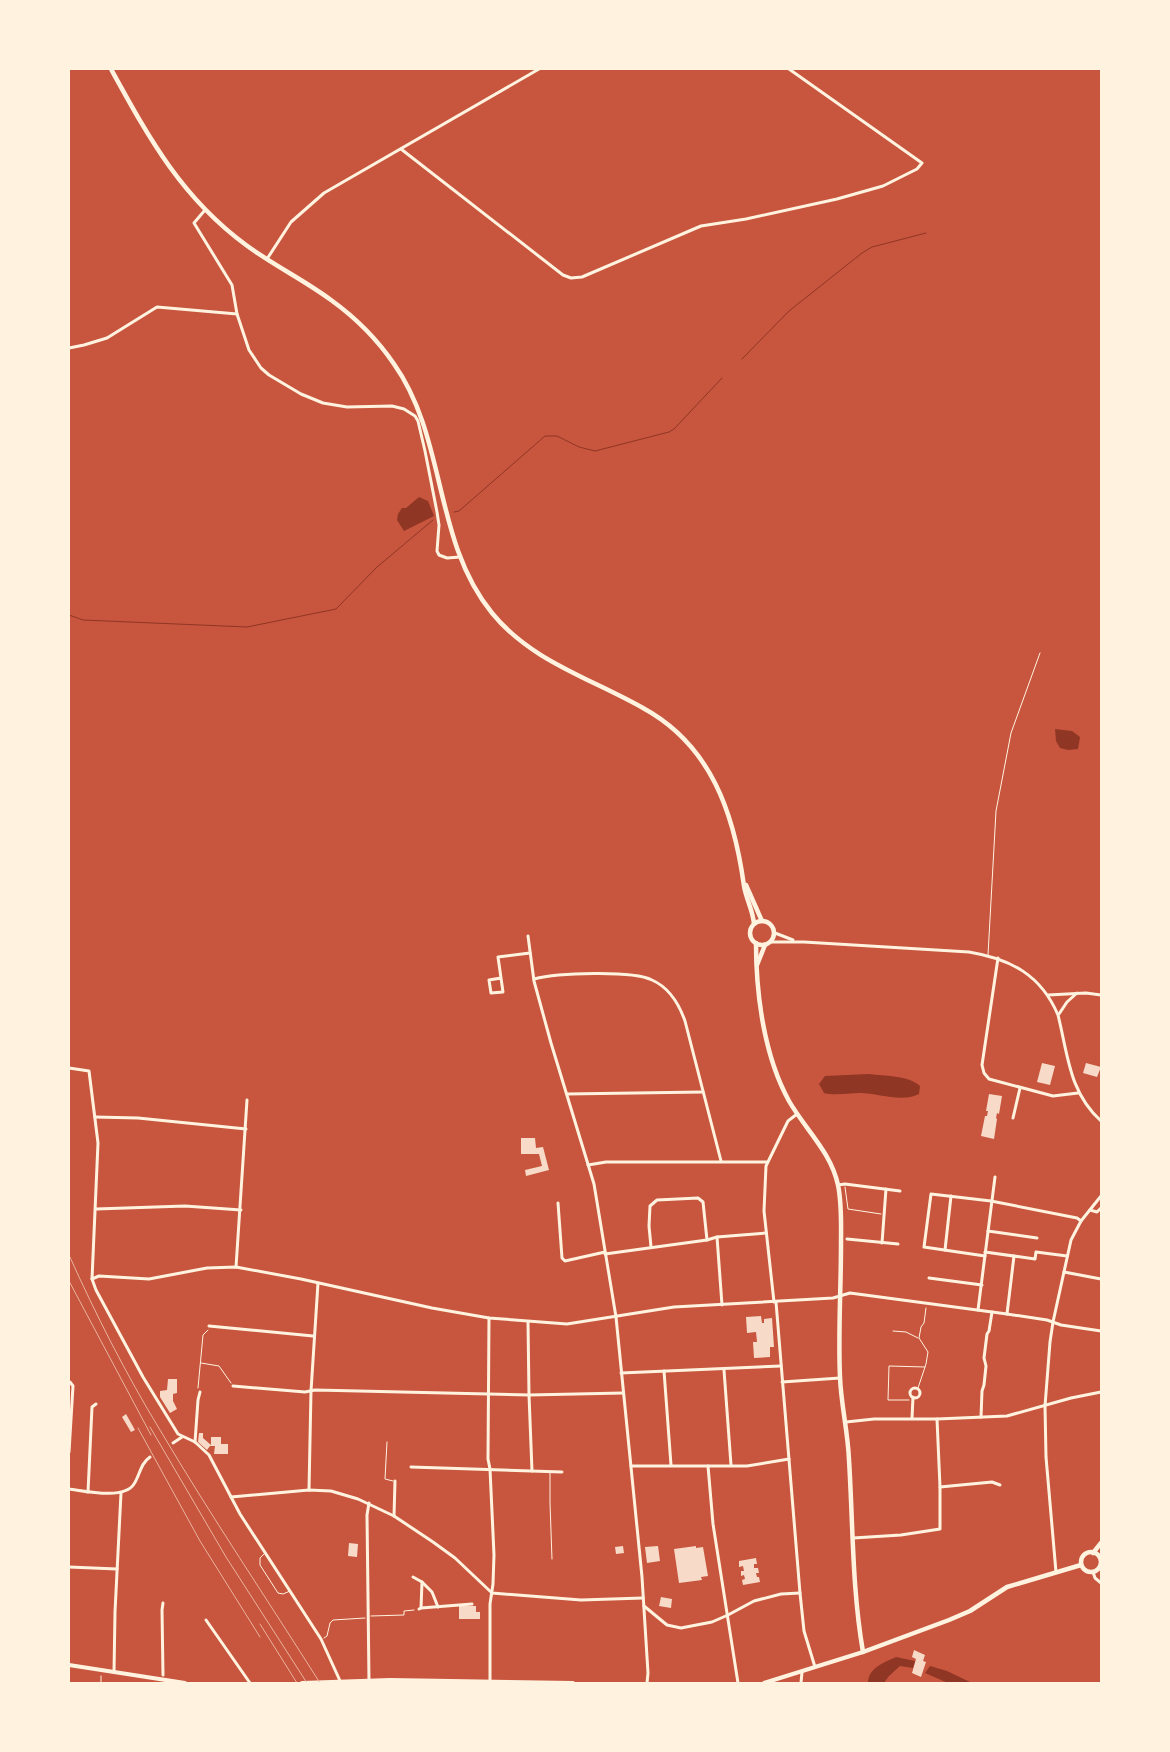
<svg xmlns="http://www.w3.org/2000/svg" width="1170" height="1752" viewBox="0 0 1170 1752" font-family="Montserrat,sans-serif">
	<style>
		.water { fill: #8f3625 }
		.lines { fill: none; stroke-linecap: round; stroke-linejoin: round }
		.stream { stroke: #8f3625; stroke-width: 1 }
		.building { fill: #f7dbc8 }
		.path { stroke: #fff3e0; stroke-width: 1 }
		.service { stroke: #fff3e0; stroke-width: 1 }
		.minor { stroke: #fff3e0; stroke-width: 3 }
		.tertiary { stroke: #fff3e0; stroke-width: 4 }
		.secondary { stroke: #fff3e0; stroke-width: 4.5 }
		.rail { stroke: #e9b49f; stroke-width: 1 }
	</style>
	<rect width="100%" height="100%" fill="#c8553d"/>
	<!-- water -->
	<g class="water">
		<polygon points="419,497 428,501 434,516 404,531 397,520 398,514 402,508 406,508"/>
		<polygon points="1055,729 1072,731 1080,737 1078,749 1068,750 1060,748 1056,741"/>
		<path d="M869,1074C884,1076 908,1075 920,1086L919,1094C901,1103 879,1093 860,1093C847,1093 836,1096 824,1093L819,1084L825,1076Z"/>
		<path d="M896,1657L915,1661L913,1668L900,1666L889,1676L884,1683H868C868,1668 885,1662 896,1657Z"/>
		<polygon points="930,1666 947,1671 972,1683 948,1683 925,1673"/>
	</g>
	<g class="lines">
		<!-- stream -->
		<g class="stream">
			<polyline points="742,359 789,311 862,253 872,247 926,233"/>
			<polyline points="454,512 459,511 545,436 557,436 579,447 595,451 669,432 674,429 722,378"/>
			<polyline points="69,615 83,620 247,627 336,609 377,567 433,520"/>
		</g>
	</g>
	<!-- building -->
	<g class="building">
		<polygon points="1042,1063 1055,1066 1050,1085 1037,1082"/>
		<polygon points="1086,1063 1101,1067 1097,1077 1083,1073"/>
		<polygon points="989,1094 1002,1096 999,1114 997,1113 996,1118 997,1119 994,1139 981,1136 985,1116 987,1116 988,1111 986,1111"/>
		<polygon points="521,1138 535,1138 536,1148 543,1147 549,1170 526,1176 525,1170 542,1166 539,1154 521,1154"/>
		<polygon points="761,1316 762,1323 764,1323 764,1319 772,1318 774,1347 770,1347 770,1357 754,1358 753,1342 757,1342 756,1332 747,1333 746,1317"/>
		<polygon points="168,1379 177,1379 177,1393 173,1394 173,1401 177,1409 170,1413 160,1397 160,1391 167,1390"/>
		<polygon points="126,1414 135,1430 131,1432 122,1417"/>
		<polygon points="199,1433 203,1433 203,1438 211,1445 211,1437 221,1437 221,1444 228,1444 228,1454 214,1454 215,1446 210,1446 207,1450 198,1442"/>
		<polygon points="349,1543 358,1544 357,1557 348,1556"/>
		<polygon points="623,1546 624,1553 616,1554 615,1547"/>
		<polygon points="658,1546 660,1561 647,1563 645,1547"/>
		<polygon points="696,1546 696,1548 703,1547 708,1576 701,1577 702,1580 679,1583 674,1549"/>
		<polygon points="756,1558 757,1564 754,1564 754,1568 758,1568 759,1573 756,1573 757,1577 759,1577 760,1582 743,1585 742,1580 745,1579 744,1575 741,1576 741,1571 744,1571 743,1566 739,1567 739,1561"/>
		<polygon points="661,1597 672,1599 671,1608 659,1606"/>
		<polygon points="459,1606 476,1606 476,1612 480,1612 480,1619 459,1619"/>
		<polygon points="914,1650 925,1655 923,1661 926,1662 921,1677 912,1673 916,1659 912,1657"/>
	</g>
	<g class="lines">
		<!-- path -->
		<g class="path">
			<polyline points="845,1187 848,1209 881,1214"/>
			<polyline points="893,1331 906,1332 918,1338"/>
			<polyline points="201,1363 219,1366 231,1383"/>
			<polyline points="198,1388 203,1335 208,1330"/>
			<polyline points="918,1388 926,1364 928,1352 919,1338 921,1327 924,1323 926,1308"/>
			<polyline points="909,1400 888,1400 889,1366 925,1367"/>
			<polyline points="371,1616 404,1615 404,1611 414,1610"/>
			<polyline points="324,1638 327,1636 330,1623 333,1620 365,1618"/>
			<polyline points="101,1683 101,1676"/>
		</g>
		<!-- service -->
		<g class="service">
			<polyline points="988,955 996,811 1011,733 1040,653"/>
			<polyline points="387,1442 385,1479 393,1481"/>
			<polyline points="550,1472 550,1503 552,1559"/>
			<polyline points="264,1554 260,1558 260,1565 278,1593 283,1594 290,1591"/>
		</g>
		<!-- minor -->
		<g class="minor">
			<polyline points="401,149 563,275 571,278 582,277 701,226 746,219 837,199 883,186 917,169 922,163 789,69"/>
			<polyline points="205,210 194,223 232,285 237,314 249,350 261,368 269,375 301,394 323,403 347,407 392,406 404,409 415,416 418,421 425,451 437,512 439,525 437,551 439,555 447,558 460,557"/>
			<polyline points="267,259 291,222 324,193 539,69"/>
			<polyline points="69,348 84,345 107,338 157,307 237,314"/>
			<polyline points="775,933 793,940"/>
			<polyline points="528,936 534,981 551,1043 594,1184 616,1317 642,1577 648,1673 647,1683"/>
			<path d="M771,942H804L969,952C1011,959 1041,975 1058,1015C1068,1055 1069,1092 1101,1121"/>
			<polyline points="998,958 982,1065 984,1073 989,1079 1053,1096 1078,1093"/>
			<polyline points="501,978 489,980 491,993 503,992 498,957 530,953"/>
			<path d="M534,979C557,973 632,970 652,980C670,988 679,1004 685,1021L721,1161"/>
			<polyline points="1048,995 1086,993 1101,995"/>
			<polyline points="1059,1014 1067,1002 1077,993"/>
			<polyline points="69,1068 89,1071 98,1143 92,1279 96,1290 143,1377 178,1434 195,1442 209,1455 240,1514 321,1639 341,1683"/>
			<polyline points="567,1094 703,1092"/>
			<polyline points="95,1117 138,1118 246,1129"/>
			<polyline points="1013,1118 1020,1088"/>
			<polyline points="588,1165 606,1162 767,1162"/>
			<polyline points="838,1185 845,1184 900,1191"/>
			<polyline points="558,1203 562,1258 565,1261 605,1252"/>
			<polyline points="96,1209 185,1206 241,1210"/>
			<polyline points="1090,1210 1097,1212 1101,1208"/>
			<polyline points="988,1231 1037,1238"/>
			<polyline points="717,1237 722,1305"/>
			<polyline points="847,1239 898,1244"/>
			<polyline points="882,1243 886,1189"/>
			<polyline points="651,1247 649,1226 650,1206 657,1200 698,1198 703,1202 707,1240"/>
			<polyline points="945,1250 951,1196"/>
			<polyline points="985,1252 1035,1259 1036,1252 1067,1256"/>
			<polyline points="605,1254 707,1240 717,1237 766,1233"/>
			<polyline points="985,1256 924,1247 931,1194 991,1201 1077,1218 1081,1221"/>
			<polyline points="236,1267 247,1100"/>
			<polyline points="1064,1272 1101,1279"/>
			<polyline points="929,1278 982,1285"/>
			<polyline points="92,1279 99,1276 149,1279 207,1268 236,1267 301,1279 432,1308 489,1318 567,1324 674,1307 833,1298 850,1293 1007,1314 1047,1320 1061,1325 1101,1331"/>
			<polyline points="774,1302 764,1211 766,1166 788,1121 797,1114"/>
			<polyline points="776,1302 800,1593 804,1631 815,1667"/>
			<polyline points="978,1310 995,1177"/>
			<polyline points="1007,1314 1014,1256"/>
			<polyline points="489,1318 488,1459 490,1469 494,1555 493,1584 490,1604 490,1682"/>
			<polyline points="528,1322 529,1395 532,1471"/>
			<polyline points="209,1326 313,1336"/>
			<polyline points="724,1370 731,1465"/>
			<polyline points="664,1371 671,1465"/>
			<polyline points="621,1373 781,1366"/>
			<polyline points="782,1382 840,1378"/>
			<polyline points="233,1386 305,1392 315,1390 529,1395 623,1393"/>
			<circle cx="915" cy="1393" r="5"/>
			<polyline points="981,1417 982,1391 984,1385 986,1366 984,1358 987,1334 989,1331 992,1312"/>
			<polyline points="912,1418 913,1397"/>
			<polyline points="846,1422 874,1419 937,1419 1007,1416 1071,1398 1101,1392"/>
			<polyline points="195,1442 198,1400 200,1392"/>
			<polyline points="173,1443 182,1437"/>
			<polyline points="69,1452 73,1386 70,1382"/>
			<polyline points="631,1466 747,1466 789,1459"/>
			<polyline points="708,1466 713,1524 738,1683"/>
			<polyline points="411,1467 562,1472"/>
			<polyline points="940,1487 992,1482 1000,1485"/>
			<path d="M69,1489C85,1491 124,1500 134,1484C140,1475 140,1464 150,1457"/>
			<polyline points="309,1490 311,1391 318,1283"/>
			<polyline points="88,1492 92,1407 96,1404"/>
			<polyline points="231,1497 309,1490 331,1491 358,1499 394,1516 433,1542 455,1558 492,1593 581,1600 643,1598"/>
			<polyline points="369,1503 367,1515 369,1681"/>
			<polyline points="394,1516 395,1481"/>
			<polyline points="853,1538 901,1535 940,1529 940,1487 937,1419"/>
			<polyline points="69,1567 117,1569"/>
			<polyline points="1056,1572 1046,1457 1045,1406 1050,1342 1053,1322 1071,1240 1081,1221 1101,1196"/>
			<polyline points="1093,1572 1095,1578 1101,1583"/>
			<polyline points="413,1577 422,1582"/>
			<polyline points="644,1606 667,1625 681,1628 712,1622 728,1615 754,1601 781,1594 800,1593"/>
			<polyline points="421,1608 422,1582 432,1592 438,1607"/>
			<polyline points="419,1609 421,1608 472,1604"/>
			<polyline points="206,1620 250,1683"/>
			<polyline points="114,1672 115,1612 121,1493"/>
			<polyline points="163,1675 162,1610 163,1603"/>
			<polyline points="801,1683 802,1672"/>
		</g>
		<!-- tertiary -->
		<g class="tertiary">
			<polyline points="69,1665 185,1683"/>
			<polyline points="302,1683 390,1680 573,1683"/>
			<polyline points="764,1683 863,1652"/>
		</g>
		<!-- secondary -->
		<g class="secondary">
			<path d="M111,69C149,138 181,197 246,245C273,265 304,280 331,300C356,318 377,339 394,364C447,439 433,541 492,613C531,661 590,678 643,708C711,745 734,813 744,886C746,899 753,910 754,924"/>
			<polyline points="746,885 762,921"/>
			<circle cx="762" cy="933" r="12"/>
			<path d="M756,943C756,994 764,1056 789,1101C805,1129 831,1152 838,1185C842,1204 841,1225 841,1245C841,1289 838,1334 840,1377C841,1405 848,1432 849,1460C853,1523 852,1589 863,1652L949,1620L970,1611L1007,1587L1081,1565"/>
			<polyline points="757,965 765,945"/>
			<circle cx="1091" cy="1562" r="10"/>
			<polyline points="1093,1553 1101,1543"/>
		</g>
		<!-- rail -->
		<g class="rail">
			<path d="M69,1255C96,1315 126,1374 160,1430C211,1516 267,1599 320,1683"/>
			<polyline points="69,1281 151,1435"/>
			<polyline points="150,1427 226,1557 307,1683"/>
			<polyline points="138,1428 200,1541 260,1637"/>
			<polyline points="260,1624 297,1683"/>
		</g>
	</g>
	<!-- border -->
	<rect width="1170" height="1752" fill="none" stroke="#fff3e0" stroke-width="140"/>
</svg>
